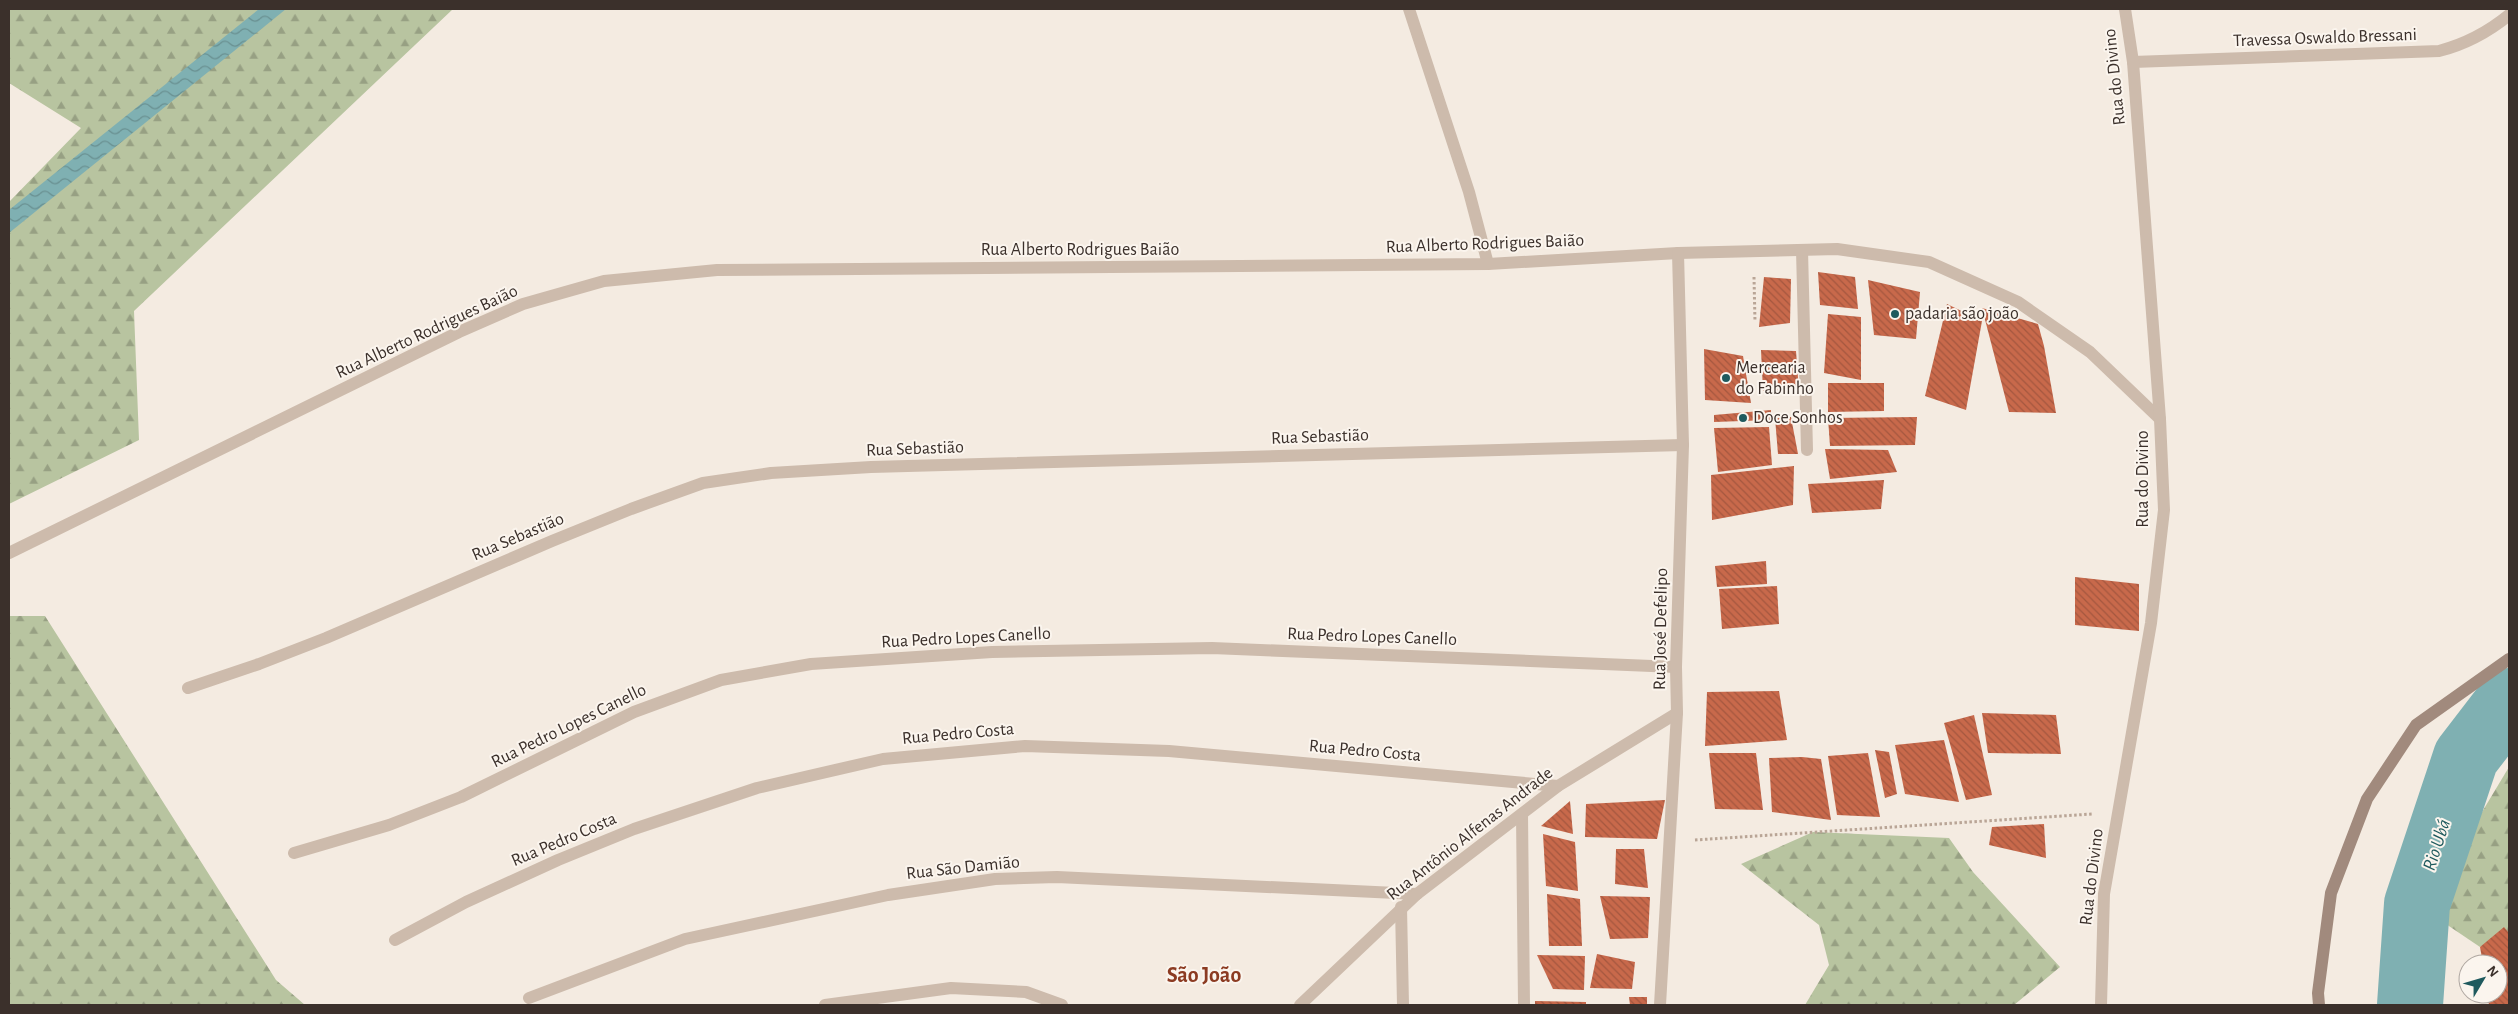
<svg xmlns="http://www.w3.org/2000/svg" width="2518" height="1014" viewBox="0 0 2518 1014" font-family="'Alegreya Sans',sans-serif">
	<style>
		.forest { fill: url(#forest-firs) }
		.water { fill: url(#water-waves) }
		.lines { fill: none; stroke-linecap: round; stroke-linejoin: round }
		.river { stroke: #7fb0b2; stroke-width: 66 }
		.building { fill: url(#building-back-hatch) }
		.path { stroke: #b9a596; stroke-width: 3; stroke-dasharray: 2.5 2.5; stroke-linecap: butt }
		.minor { stroke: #cdbbac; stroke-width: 12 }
		.secondary { stroke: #a18a7d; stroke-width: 12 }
		.poi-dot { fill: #1f5a5e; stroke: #fbf5ee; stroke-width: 2 }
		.labels { text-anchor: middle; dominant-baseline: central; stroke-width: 4; stroke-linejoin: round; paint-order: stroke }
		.street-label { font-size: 18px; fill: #3b302b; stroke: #fbf5ee }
		.poi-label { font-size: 18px; fill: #3b302b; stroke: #fbf5ee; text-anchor: start }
		.water-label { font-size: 19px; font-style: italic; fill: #1f5a5e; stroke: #fbf5ee }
		.district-label { font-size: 22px; font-weight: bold; fill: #8c3b22; stroke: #fbf5ee }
	</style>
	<defs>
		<pattern id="forest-firs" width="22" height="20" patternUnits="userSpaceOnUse" patternTransform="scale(1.25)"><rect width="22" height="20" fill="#b8c4a0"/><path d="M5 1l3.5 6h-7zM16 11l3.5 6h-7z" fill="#97a083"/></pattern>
		<pattern id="water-waves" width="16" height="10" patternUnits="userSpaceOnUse" patternTransform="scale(1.25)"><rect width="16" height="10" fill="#7fb0b2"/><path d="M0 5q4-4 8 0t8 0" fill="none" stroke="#699091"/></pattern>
		<pattern id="building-back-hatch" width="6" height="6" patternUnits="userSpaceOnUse" patternTransform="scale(1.25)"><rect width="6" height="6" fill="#c8694b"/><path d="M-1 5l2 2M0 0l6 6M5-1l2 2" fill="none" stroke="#a4573f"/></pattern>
	</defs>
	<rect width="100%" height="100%" fill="#f4ebe1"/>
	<!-- forest -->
	<g class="forest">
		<polygon points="9,9 453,9 134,311 139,440 9,504 9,202 81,128 9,83"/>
		<polygon points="9,616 45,616 276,980 305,1005 9,1005"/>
		<polygon points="2509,767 2509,931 2480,947 2440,920 2473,827"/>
		<polygon points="1813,832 1949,838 1973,872 2060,967 2014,1005 1805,1005 1829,965 1819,925 1741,864"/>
	</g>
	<!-- water -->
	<polygon class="water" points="259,9 286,9 9,233 9,210"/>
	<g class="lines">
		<!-- river -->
		<polyline class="river" points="2410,1005 2417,904 2466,757 2509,701"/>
	</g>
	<!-- building -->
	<g class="building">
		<polygon points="1818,272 1855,277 1858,309 1820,305"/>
		<polygon points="1764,277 1791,279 1790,323 1759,327"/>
		<polygon points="1868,280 1920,292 1916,339 1874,335"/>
		<polygon points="1947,304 1982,321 1966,410 1925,396"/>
		<polygon points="1982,308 2038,324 2044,346 2056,413 2009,412"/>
		<polygon points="1828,314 1861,317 1861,380 1824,373"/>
		<polygon points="1704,349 1743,356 1751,403 1705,400"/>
		<polygon points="1761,350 1796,351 1799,391 1763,391"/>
		<polygon points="1828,383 1884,383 1884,411 1828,412"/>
		<polygon points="1771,410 1771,420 1714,422 1714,415"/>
		<polygon points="1791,417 1798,454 1778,454 1775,418"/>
		<polygon points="1917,417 1915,445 1830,446 1828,418"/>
		<polygon points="1769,427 1772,465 1718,472 1714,428"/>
		<polygon points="1825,449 1888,450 1897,472 1830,479"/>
		<polygon points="1794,466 1793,505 1712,520 1711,475"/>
		<polygon points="1884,480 1881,509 1812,513 1808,484"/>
		<polygon points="1766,561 1767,584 1717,587 1715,566"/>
		<polygon points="2075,577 2139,584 2139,631 2075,625"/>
		<polygon points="1777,586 1779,624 1722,629 1719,589"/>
		<polygon points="1779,691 1787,740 1705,746 1707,692"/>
		<polygon points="1982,713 2056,715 2061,754 1988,753"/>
		<polygon points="1974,715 1992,795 1966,800 1944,723"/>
		<polygon points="1944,740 1959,802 1905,794 1895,745"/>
		<polygon points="1875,750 1889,752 1897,794 1885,798"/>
		<polygon points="1709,753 1756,753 1763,810 1715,809"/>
		<polygon points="1868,753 1880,817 1837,815 1828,756"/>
		<polygon points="1802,757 1821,759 1831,820 1772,812 1769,758"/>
		<polygon points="1665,800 1657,839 1585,837 1586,804"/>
		<polygon points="1570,801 1573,834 1541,826"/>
		<polygon points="2044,824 2046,858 1989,845 1992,827"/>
		<polygon points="1543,834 1575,842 1578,891 1546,886"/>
		<polygon points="1616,849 1644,849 1648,888 1615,884"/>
		<polygon points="1547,894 1580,899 1582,946 1549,946"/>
		<polygon points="1600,896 1650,897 1648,938 1610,939"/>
		<polygon points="2504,927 2509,933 2509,1005 2489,1005 2487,994 2498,994 2498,964 2483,964 2480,947"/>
		<polygon points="1597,954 1635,962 1632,989 1590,988"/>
		<polygon points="1537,955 1585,956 1584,990 1553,989"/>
		<polygon points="1629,997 1647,997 1647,1005 1630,1005"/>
		<polygon points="1535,1001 1586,1002 1586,1005 1535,1005"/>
	</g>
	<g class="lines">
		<!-- path -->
		<g class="path">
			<polyline points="1754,277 1755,322"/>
			<polyline points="1695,840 2092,814"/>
		</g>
		<!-- minor -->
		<g class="minor">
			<polyline points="1409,9 1469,192 1488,264"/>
			<path d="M2133,62L2439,51C2466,44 2487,33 2509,15"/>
			<polyline points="1802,250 1807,450"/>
			<polyline points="9,553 459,332 523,304 604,281 717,270 1488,264 1678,253 1837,249 1929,262 2018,302 2090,352 2160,419"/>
			<polyline points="188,688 259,664 326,638 552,541 631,509 703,483 771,473 871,467 1683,445"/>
			<polyline points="1522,814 1524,1005"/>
			<polyline points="294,853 389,825 461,797 634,712 721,680 811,664 992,652 1212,648 1676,667"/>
			<polyline points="1401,907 1403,1005"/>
			<polyline points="395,940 466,902 558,860 634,829 757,788 883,759 1025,746 1169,751 1558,786"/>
			<polyline points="529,998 685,939 888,895 995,879 1057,877 1417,894"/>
			<polyline points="825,1005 951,988 1026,992 1062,1005"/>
			<polyline points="1300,1005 1417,894 1558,786 1677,713"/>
			<polyline points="1660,1005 1677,713 1676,667 1683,445 1678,253"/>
			<polyline points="2101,1005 2104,894 2151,623 2164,510 2160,419 2133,62 2125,9"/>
		</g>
		<!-- secondary -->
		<polyline class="secondary" points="2319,1005 2318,993 2331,893 2367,799 2416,725 2509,659"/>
	</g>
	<!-- markers -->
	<g class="poi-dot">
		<circle cx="1895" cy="314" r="5"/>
		<circle cx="1726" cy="378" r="5"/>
		<circle cx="1743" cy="418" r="5"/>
	</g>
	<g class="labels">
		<!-- street labels -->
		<g class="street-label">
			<text transform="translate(2325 38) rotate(-2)">Travessa Oswaldo Bressani</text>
			<text transform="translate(2115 77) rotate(-96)">Rua do Divino</text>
			<text transform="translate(1485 244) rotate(-2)">Rua Alberto Rodrigues Baião</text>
			<text x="1080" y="250">Rua Alberto Rodrigues Baião</text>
			<text transform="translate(427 332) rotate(-25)">Rua Alberto Rodrigues Baião</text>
			<text transform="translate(1320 437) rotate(-2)">Rua Sebastião</text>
			<text transform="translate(915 449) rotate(-2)">Rua Sebastião</text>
			<text transform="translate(2143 479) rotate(-90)">Rua do Divino</text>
			<text transform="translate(518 537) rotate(-23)">Rua Sebastião</text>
			<text transform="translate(1661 629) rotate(-89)">Rua José Defelipo</text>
			<text transform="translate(1372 637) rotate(2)">Rua Pedro Lopes Canello</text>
			<text transform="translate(966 638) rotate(-3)">Rua Pedro Lopes Canello</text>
			<text transform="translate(569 726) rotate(-26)">Rua Pedro Lopes Canello</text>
			<text transform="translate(958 734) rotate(-5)">Rua Pedro Costa</text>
			<text transform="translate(1365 751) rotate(5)">Rua Pedro Costa</text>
			<text transform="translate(1470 834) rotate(-38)">Rua Antônio Alfenas Andrade</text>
			<text transform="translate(564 840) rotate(-23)">Rua Pedro Costa</text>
			<text transform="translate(963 868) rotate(-6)">Rua São Damião</text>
			<text transform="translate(2092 877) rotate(-83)">Rua do Divino</text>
		</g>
		<!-- poi labels -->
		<g class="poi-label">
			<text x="1905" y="314">padaria são joão</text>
			<text x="1736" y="368">Mercearia<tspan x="1736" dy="21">do Fabinho</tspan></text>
			<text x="1753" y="418">Doce Sonhos</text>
		</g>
		<!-- water labels -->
		<g class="water-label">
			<text transform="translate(2437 845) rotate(-72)">Rio Ubá</text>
		</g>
		<!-- district labels -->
		<g class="district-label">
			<text x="1204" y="975">São João</text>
		</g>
	</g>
	<!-- border -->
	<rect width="2518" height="1014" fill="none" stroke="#3b302b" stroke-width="20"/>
	<!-- north arrow -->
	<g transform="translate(2483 979) rotate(52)"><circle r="24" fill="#fbf5ee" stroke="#aea6a0"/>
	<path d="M0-4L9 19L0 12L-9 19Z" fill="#1f5a5e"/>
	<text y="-8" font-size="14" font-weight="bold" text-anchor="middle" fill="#3b302b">N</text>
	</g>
</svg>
